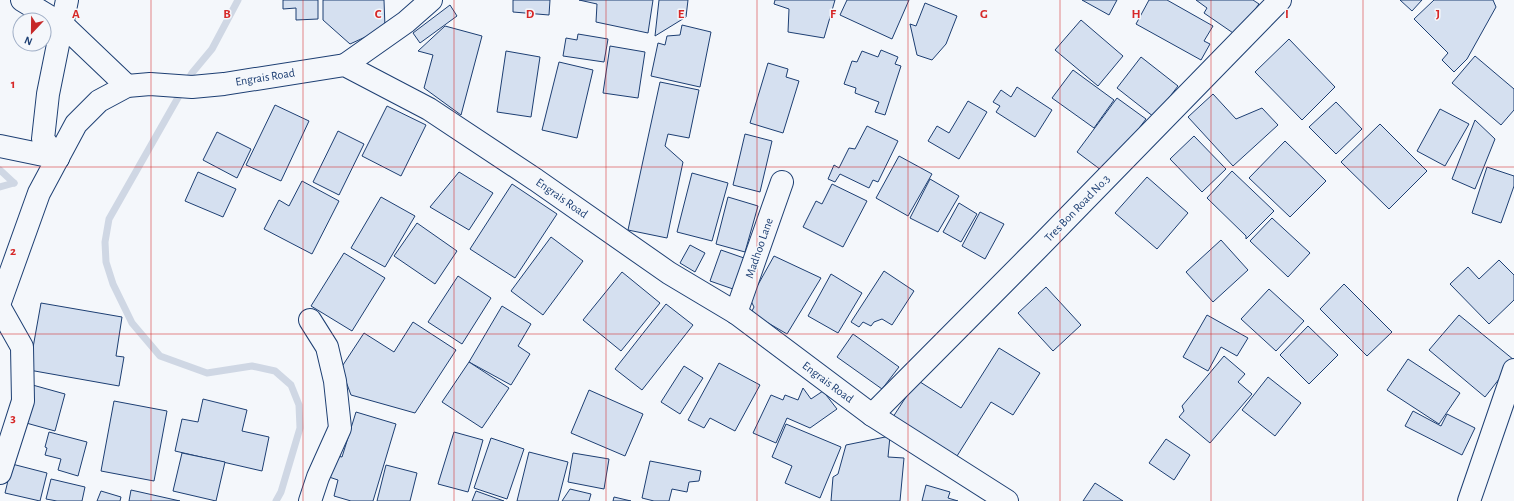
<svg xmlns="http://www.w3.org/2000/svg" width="1514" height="501" viewBox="0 0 1514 501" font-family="'Alegreya Sans',sans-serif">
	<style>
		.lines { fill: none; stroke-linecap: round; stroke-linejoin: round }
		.stream { stroke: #cfd7e4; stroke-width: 7 }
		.building { fill: #d5e0f0; stroke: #1d3f73 }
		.street-casing { stroke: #1d3f73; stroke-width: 24 }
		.secondary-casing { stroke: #1d3f73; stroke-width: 24 }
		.street { stroke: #f4f7fb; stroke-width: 22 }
		.secondary { stroke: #f4f7fb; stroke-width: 22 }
		.grid { fill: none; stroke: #d62828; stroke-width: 1; stroke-opacity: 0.55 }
		.labels { text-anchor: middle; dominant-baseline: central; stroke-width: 3; stroke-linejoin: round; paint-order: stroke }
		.street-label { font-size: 12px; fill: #1d3f73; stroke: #f4f7fb }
		.grid-label { font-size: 13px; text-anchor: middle; font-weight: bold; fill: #d62828; stroke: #f4f7fb; stroke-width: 3; stroke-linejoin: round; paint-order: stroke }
	</style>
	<rect width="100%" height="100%" fill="#f4f7fb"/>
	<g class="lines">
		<!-- stream -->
		<g class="stream">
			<polyline points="238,0 212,49 192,73 109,219 105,242 106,262 113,284 132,323 160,356 207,373 252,366 275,371 291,385 299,405 300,428 281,492 276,501"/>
			<polyline points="0,170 14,183"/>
			<polyline points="0,187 14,183"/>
		</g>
	</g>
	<!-- building -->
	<g class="building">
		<polygon points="283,0 318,0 318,19 296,20 296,8 283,9"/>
		<polygon points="323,0 384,0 385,28 350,44 323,20"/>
		<polygon points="513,0 550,0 549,15 513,12"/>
		<polygon points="579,0 653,0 648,33 596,22 597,4"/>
		<polygon points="659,0 688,0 686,17 655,36"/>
		<polygon points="775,0 835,0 824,38 788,32 789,9 774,4"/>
		<polygon points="847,0 909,0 892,39 840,15"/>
		<polygon points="1082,0 1117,0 1109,15"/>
		<polygon points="1149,0 1167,0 1213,26 1204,41 1210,44 1201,60 1136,24"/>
		<polygon points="1196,0 1253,0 1259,4 1236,35 1204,13 1207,8"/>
		<polygon points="1400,0 1422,0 1412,11"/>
		<polygon points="1434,0 1493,0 1496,7 1467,59 1454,72 1442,60 1448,53 1414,19"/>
		<polygon points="925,3 957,16 946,44 932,60 917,55 910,24 916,26"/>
		<polygon points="450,5 457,16 420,43 413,33"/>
		<polygon points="1081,20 1123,56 1098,86 1055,50"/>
		<polygon points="682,25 711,32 700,87 651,76 658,43 665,45 667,36 680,35"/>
		<polygon points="445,26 482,36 461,115 424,88 433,55 418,51"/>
		<polygon points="578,34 608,39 604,62 563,56 566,38 577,40"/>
		<polygon points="1289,39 1335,87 1302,120 1255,72"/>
		<polygon points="610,46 645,52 638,98 603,93"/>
		<polygon points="881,50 898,57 895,64 901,66 885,115 875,112 879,102 855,93 856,88 844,84 852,61 857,62 862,51 878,57"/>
		<polygon points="506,51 540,57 531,117 497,112"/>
		<polygon points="1475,56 1514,89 1514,110 1501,125 1452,83"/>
		<polygon points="1141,57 1178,86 1154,117 1117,88"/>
		<polygon points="559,62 593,70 577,138 542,130"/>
		<polygon points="768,63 788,69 786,77 799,81 783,133 750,123"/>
		<polygon points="1073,70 1114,100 1094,128 1052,98"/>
		<polygon points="660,82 699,90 689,138 668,134 665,146 683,162 667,238 628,230"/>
		<polygon points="1017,87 1052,110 1035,137 996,112 1000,106 993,102 1001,90 1011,97"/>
		<polygon points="1213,94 1236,119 1262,108 1278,125 1233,166 1188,117"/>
		<polygon points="1117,98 1146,119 1105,173 1077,152"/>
		<polygon points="968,101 987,112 959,159 928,141 937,126 949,133"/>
		<polygon points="1336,102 1362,129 1336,154 1309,127"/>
		<polygon points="275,105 309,121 281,181 246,165"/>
		<polygon points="387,106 426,125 401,176 362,156"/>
		<polygon points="1440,109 1469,124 1445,166 1417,151"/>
		<polygon points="1475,120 1495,139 1475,189 1452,179"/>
		<polygon points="1380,124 1427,171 1389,209 1341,162"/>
		<polygon points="867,126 898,141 878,182 873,180 869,188 840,174 835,182 828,179 834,165 839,168 849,148 855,149"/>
		<polygon points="338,131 364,144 339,195 313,182"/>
		<polygon points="217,132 251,149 237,178 203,160"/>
		<polygon points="745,134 772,141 760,192 733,185"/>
		<polygon points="1194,136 1226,169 1202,192 1170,159"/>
		<polygon points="1285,141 1326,181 1290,217 1249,178"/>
		<polygon points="899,156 932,174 908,216 876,198"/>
		<polygon points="1487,167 1514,176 1514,186 1501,223 1472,213"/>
		<polygon points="1232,171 1274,211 1246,239 1246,236 1207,198"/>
		<polygon points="198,172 236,189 223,217 185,201"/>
		<polygon points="459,172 493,193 469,230 430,207"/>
		<polygon points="692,173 728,183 712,241 677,232"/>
		<polygon points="1147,177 1188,213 1157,249 1115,213"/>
		<polygon points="930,179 959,196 938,232 910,218"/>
		<polygon points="302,181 339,201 312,254 264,229 279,200 289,206"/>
		<polygon points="512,184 557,214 515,278 470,249"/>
		<polygon points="832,184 867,201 843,247 803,227 816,201 822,204"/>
		<polygon points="381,197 415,216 385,267 351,248"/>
		<polygon points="728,197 758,206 745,252 716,244"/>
		<polygon points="959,203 977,214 961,242 943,232"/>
		<polygon points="980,212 1004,224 985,259 962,246"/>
		<polygon points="1272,218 1310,253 1288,277 1250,241"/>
		<polygon points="417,223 457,251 435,284 394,256"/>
		<polygon points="551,237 583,261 543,315 511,291"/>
		<polygon points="1221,240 1248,270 1213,302 1186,272"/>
		<polygon points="690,245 705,253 695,272 680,263"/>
		<polygon points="721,250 744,258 733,289 710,281"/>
		<polygon points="344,253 385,278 352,331 311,306"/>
		<polygon points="774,256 821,278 787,334 751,313 754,307 750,299"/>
		<polygon points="1499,260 1514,275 1514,300 1489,324 1450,284 1468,267 1479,279"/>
		<polygon points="884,271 914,291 892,325 882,319 874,322 871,326 863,322 859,327 851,322"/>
		<polygon points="622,272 660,303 621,351 583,320"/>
		<polygon points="831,274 862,293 838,333 808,316"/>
		<polygon points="458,276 491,298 462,344 428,322"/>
		<polygon points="1344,284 1392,332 1367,356 1320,309"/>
		<polygon points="1046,287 1081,325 1053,351 1018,313"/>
		<polygon points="1269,289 1304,321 1276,351 1241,319"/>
		<polygon points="41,303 122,317 116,356 124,357 119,386 29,370"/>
		<polygon points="666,304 693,325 642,390 615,369"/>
		<polygon points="502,306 531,324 518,346 530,354 511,385 469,362"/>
		<polygon points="1207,315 1248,338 1237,356 1221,347 1208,371 1183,357"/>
		<polygon points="1459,315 1514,360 1485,397 1429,350"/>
		<polygon points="413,322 456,350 415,413 351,395 341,368 364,333 394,352"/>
		<polygon points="1308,326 1338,355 1309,384 1280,355"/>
		<polygon points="853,334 899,367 882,389 837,357"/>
		<polygon points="999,348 1040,373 1013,415 991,402 957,456 893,417 917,380 961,408"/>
		<polygon points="1224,356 1245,374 1238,382 1252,394 1210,443 1179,417 1184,411 1182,406"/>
		<polygon points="1408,359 1460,393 1439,424 1387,390"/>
		<polygon points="469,362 509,388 482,428 442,402"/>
		<polygon points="719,363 760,385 735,431 710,418 704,428 688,420"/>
		<polygon points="684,366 703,378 680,414 661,402"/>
		<polygon points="1268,377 1301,403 1275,436 1242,410"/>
		<polygon points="29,384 65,394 55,431 19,421"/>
		<polygon points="803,388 811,399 823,391 837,409 810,428 787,418 776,443 753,433 771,395 783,400 785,395 798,400"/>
		<polygon points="589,390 643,414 625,456 571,433"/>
		<polygon points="203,399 247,410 242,431 269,437 262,471 175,451 182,419 198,422"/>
		<polygon points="114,401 167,411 154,481 101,471"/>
		<polygon points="1413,411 1441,426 1447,414 1475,428 1462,455 1405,426"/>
		<polygon points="356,412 396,424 373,501 351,501 334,496 338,480 326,476 333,455 342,457"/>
		<polygon points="786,424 841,447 820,498 785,483 792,466 772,457"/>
		<polygon points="49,432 87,442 78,476 58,470 61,459 45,455 47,448 45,447"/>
		<polygon points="454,432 483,440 468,492 438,484"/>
		<polygon points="890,436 888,457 904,458 900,501 831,501 833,477 838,474 846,445"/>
		<polygon points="491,438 524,449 507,499 474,488"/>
		<polygon points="1166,439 1190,455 1174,480 1149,463"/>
		<polygon points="529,452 568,462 558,501 517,501"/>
		<polygon points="182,453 225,462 216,501 173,491"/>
		<polygon points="573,453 609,459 604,489 568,482"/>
		<polygon points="650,461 701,471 699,481 689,482 687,492 672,489 669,501 654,501 642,498"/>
		<polygon points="12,464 47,473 40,501 5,493"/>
		<polygon points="386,465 417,473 410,501 377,501"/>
		<polygon points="51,479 85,487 82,501 57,501 46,499"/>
		<polygon points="1095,483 1123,501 1083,501"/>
		<polygon points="926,485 950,492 948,498 958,501 922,501"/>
		<polygon points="570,489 591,494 589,501 562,501"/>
		<polygon points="131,490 180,501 129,501"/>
		<polygon points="101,491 121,497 120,501 97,501"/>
		<polygon points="476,491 504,501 472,501"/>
		<polygon points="614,497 631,501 613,501"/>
	</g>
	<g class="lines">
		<defs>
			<g id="street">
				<polyline points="22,0 63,25 127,86"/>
				<polyline points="345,65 406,22 431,0"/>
				<polyline points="0,146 58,158"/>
				<polyline points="58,158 43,139 48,94 67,0"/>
				<polyline points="0,308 22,347 23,401 0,473"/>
				<polyline points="736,313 782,182"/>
				<polyline points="872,415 1039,247 1280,0"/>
				<polyline points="310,501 318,477 340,428 335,381 327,347 310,320"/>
				<polyline points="1469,501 1514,370"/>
			</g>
			<polyline id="secondary" points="0,302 39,193 76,124 99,101 127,86 150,84 192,87 224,84 345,65 429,109 536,180 669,273 736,313 872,415 1007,501"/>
		</defs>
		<!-- street casing -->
		<use href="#street" class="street-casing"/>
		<!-- secondary casing -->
		<use href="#secondary" class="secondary-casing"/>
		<!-- street -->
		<use href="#street" class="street"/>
		<!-- secondary -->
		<use href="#secondary" class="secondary"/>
	</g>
	<!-- grid -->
	<path class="grid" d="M151,0V501M303,0V501M454,0V501M606,0V501M757,0V501M908,0V501M1060,0V501M1211,0V501M1363,0V501M0,167H1514M0,334H1514"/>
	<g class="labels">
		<!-- street labels -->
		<g class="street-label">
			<text transform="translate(265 77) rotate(-9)">Engrais Road</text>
			<text transform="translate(562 198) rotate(35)">Engrais Road</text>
			<text transform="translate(1077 208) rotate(-46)">Tres Bon Road No.3</text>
			<text transform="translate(759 248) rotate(-71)">Madhoo Lane</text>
			<text transform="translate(828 382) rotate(37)">Engrais Road</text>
		</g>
	</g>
	<g class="grid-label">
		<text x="76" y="18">A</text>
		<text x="227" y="18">B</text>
		<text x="378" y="18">C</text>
		<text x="530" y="18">D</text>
		<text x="681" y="18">E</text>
		<text x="833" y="18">F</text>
		<text x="984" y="18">G</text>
		<text x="1136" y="18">H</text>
		<text x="1287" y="18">I</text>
		<text x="1438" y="18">J</text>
		<text x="13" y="88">1</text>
		<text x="13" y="255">2</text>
		<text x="13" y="422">3</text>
	</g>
	<!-- north arrow -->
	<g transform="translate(32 32) rotate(202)"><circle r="19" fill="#f4f7fb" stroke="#9eadc5"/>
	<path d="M0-3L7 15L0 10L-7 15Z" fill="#c62828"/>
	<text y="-6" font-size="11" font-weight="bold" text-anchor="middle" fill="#1d3f73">N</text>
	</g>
</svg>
